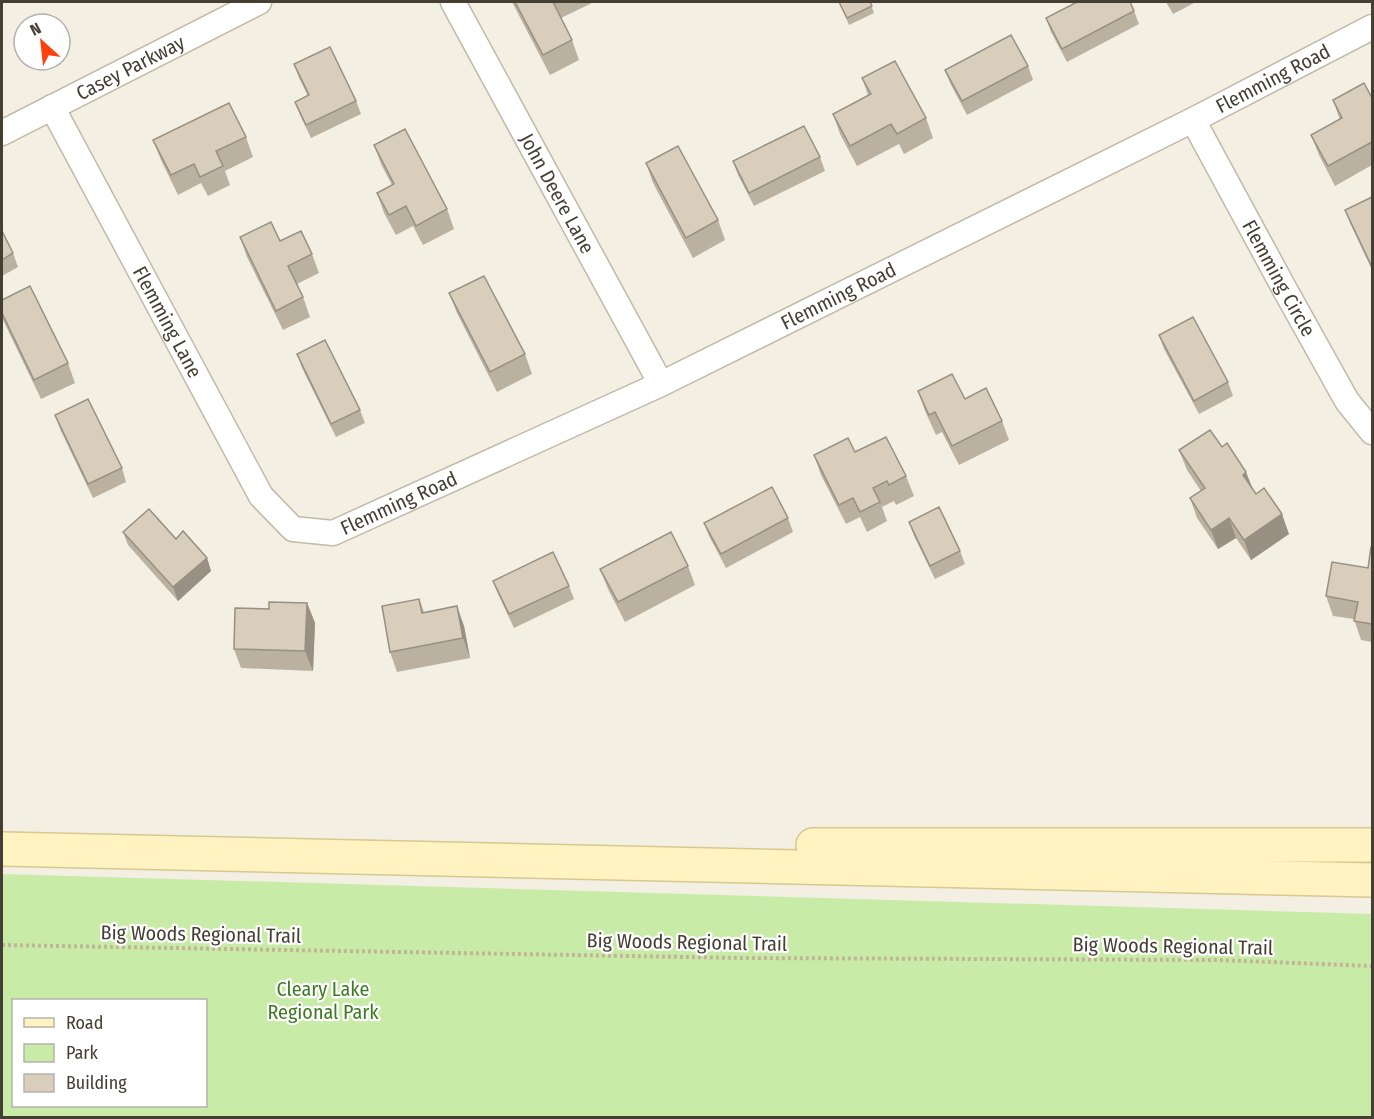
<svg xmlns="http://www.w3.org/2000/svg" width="1374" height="1119" viewBox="0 0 1374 1119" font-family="'Fira Sans Condensed',sans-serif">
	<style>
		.green { fill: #c9eba8; fill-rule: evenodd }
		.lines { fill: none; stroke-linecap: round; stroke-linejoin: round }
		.minor-casing { stroke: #c2baa8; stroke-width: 27 }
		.secondary-casing { stroke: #d6c88f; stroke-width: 36 }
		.path { stroke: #c2b595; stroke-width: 4; stroke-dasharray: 3 3; stroke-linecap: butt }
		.minor { stroke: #fff; stroke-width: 24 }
		.secondary { stroke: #fff4c1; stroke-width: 33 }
		.wall { fill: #bab1a1 }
		.shaded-wall { fill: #979083 }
		.building { fill: #d8cebb; stroke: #979083; stroke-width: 1.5 }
		.labels { text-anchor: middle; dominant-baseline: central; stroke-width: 4.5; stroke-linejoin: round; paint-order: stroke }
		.street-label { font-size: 20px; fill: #453f33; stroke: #fff }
		.park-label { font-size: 20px; fill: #3e7a23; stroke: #fff }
	</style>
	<rect width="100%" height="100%" fill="#f3efe3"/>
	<!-- green -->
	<path class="green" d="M2,874L1372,914V1117H2ZM14,1000H206V1106H14Z"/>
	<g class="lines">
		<defs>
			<g id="minor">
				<path id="s1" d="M453,2L661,384"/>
				<path id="s2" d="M52,107L261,496L293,529L333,533L661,384L1193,120L1372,27"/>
				<path id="s3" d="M1193,120L1284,288L1347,401L1372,432"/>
				<path id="s4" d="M2,133L259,2"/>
			</g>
			<g id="secondary">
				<polyline points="813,845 1372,845"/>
				<polyline points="2,849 1372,880"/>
			</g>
		</defs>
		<!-- minor casing -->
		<use href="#minor" class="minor-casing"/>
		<!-- secondary casing -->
		<use href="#secondary" class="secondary-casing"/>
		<!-- path -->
		<polyline class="path" points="2,945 743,958 1217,960 1372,966"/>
		<!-- minor -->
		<use href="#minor" class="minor"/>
		<!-- secondary -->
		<use href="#secondary" class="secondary"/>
	</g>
	<!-- wall -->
	<g class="wall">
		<polygon points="512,2 594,2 561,18 572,40 579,60 550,75"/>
		<polygon points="839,2 870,2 874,13 849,25"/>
		<polygon points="1166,2 1196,2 1173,14"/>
		<polygon points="1134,11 1139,24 1067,62 1051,32 1046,18"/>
		<polygon points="294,64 356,101 361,114 311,138 300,115 295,102 308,96 299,78"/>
		<polygon points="1028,66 1033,80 967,115 950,83 945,70"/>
		<polygon points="862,78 926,118 933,138 904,154 899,144 857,166 840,134 833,114 868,95"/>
		<polygon points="1372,98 1372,165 1335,186 1319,155 1311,135 1340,120 1333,100"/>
		<polygon points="246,137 253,157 225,171 230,185 208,196 201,183 178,195 161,160 153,140"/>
		<polygon points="374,145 447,209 454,229 423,245 413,226 396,235 384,213 377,193 392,185 381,164"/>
		<polygon points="820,157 825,171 754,206 738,175 733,161"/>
		<polygon points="646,163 718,220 725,240 693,258 653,183"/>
		<polygon points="1372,197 1372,270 1350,223 1345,210"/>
		<polygon points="2,231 13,253 18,267 2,276"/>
		<polygon points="240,237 280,241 312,254 319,273 297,284 303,297 310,317 283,330 247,257"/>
		<polygon points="449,293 525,354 532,374 497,392 457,313"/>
		<polygon points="2,300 68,363 75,383 41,399 4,322 2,317"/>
		<polygon points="1159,335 1228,382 1233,396 1199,414 1164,349"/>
		<polygon points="297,354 360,410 365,423 336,437 302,368"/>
		<polygon points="918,391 965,399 1002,421 1009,440 959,465 942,432 936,435 925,411"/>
		<polygon points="55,415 122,468 126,482 93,498 60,429"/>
		<polygon points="1222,447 1256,494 1289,534 1251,560 1236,538 1218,549 1197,518 1190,498 1201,491 1187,470 1179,450"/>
		<polygon points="855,452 906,476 914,496 896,505 894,501 882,507 887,521 867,532 860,517 846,524 821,475 814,455"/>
		<polygon points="788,518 793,532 726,568 709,536 704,523"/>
		<polygon points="909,522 960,551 965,564 935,579 914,536"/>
		<polygon points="123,532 176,539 207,558 211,571 178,601 128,545"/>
		<polygon points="1372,547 1372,642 1361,640 1354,619 1333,616 1326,596 1368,568"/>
		<polygon points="688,566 695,585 625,622 608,589 600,569"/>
		<polygon points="493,581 569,586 574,599 514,628 498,594"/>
		<polygon points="419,599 424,612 464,626 470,658 397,672 390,652"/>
		<polygon points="307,603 315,623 313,671 241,668 234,649 269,609"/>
	</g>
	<!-- shaded-wall -->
	<g class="shaded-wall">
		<polygon points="1246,472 1254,492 1243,475"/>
		<polygon points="1282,514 1289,534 1251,560 1244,540"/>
		<polygon points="1229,518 1236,538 1218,549 1211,530"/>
		<polygon points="207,558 211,571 178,601 173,587"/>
		<polygon points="307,603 315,623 313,671 305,651"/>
		<polygon points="457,606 464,626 470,658 463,638"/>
	</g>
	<!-- building -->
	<g class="building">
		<polygon points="515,2 553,2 572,40 543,55"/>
		<polygon points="839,2 870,2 872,6 847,18"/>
		<polygon points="1077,2 1130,2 1134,11 1062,49 1046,18"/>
		<polygon points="1011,35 1028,66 962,101 945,70"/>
		<polygon points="330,47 356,101 306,125 295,102 309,95 294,64"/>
		<polygon points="895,61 926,118 897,134 891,124 850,146 833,114 871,94 862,78"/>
		<polygon points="1364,83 1372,98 1372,142 1328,166 1311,135 1342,118 1333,100"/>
		<polygon points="229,103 246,137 216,151 223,166 200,177 194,164 171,175 153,140"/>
		<polygon points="804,126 820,157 749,193 733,161"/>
		<polygon points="405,129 447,209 416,226 406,206 389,215 377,193 394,184 374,145"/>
		<polygon points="678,146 718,220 686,238 646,163"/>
		<polygon points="1372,197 1372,267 1345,210"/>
		<polygon points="271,222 280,241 301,231 312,254 288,266 303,297 276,311 240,237"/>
		<polygon points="2,231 13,253 2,260"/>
		<polygon points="484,276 525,354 490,372 449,293"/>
		<polygon points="30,286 68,363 34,380 2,313 2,300"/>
		<polygon points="1193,317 1228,382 1194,401 1159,335"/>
		<polygon points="325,340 360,410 331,424 297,354"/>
		<polygon points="952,374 965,399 986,388 1002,421 952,446 935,412 929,415 918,391"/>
		<polygon points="88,399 122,468 88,484 55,415"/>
		<polygon points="1210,430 1222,447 1227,443 1246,472 1243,475 1256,494 1264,488 1282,514 1244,540 1229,518 1211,530 1190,498 1205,488 1179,450"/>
		<polygon points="886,437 906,476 889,485 887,481 873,488 880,502 860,512 853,498 839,505 814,455 848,438 855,452"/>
		<polygon points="772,487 788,518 721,554 704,523"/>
		<polygon points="939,507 960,551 930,566 909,522"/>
		<polygon points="149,509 176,539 183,531 207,558 173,587 123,532"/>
		<polygon points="671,532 688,566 618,602 600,569"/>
		<polygon points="1371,547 1372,547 1372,624 1354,621 1358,602 1326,596 1332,562 1368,568"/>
		<polygon points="553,552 569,586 509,614 493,581"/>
		<polygon points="419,599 422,613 457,606 463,638 390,652 382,606"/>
		<polygon points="269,602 307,603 305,651 234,649 235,608 269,609"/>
	</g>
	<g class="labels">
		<!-- street labels -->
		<g class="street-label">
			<text stroke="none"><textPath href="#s4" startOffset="144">Casey Parkway</textPath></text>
			<text stroke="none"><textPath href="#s2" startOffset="1572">Flemming Road</textPath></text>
			<text stroke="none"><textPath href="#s1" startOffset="218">John Deere Lane</textPath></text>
			<text stroke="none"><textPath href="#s3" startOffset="180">Flemming Circle</textPath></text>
			<text stroke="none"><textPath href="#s2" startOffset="1086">Flemming Road</textPath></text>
			<text stroke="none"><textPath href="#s2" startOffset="244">Flemming Lane</textPath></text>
			<text stroke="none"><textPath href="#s2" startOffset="600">Flemming Road</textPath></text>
			<text transform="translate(201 934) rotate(1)">Big Woods Regional Trail</text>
			<text transform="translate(687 942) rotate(1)">Big Woods Regional Trail</text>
			<text transform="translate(1173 946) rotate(1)">Big Woods Regional Trail</text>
		</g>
		<!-- park labels -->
		<g class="park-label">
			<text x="323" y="989">Cleary Lake<tspan x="323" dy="23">Regional Park</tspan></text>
		</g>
	</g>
	<!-- border -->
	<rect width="1374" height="1119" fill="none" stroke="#453f33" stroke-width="6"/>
	<!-- legend -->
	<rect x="12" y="999" width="195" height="108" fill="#ffffff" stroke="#b5b2ad" stroke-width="1.5"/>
	<rect x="24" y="1018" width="30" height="9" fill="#fff4c1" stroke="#b5b2ad" stroke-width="1.5"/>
	<text x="66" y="1029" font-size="18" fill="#453f33">Road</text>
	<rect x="24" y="1044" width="30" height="18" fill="#c9eba8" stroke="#b5b2ad" stroke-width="1.5"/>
	<text x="66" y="1059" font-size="18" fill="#453f33">Park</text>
	<rect x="24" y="1074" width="30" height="18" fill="#d8cebb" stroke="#b5b2ad" stroke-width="1.5"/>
	<text x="66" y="1089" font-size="18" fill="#453f33">Building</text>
	<!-- north arrow -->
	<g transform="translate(42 42) rotate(333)"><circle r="28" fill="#ffffff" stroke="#b5b2ad" stroke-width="1.5"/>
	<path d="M0-4.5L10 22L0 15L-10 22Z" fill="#ff410e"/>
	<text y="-9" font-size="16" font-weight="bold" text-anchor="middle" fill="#453f33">N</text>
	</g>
</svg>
